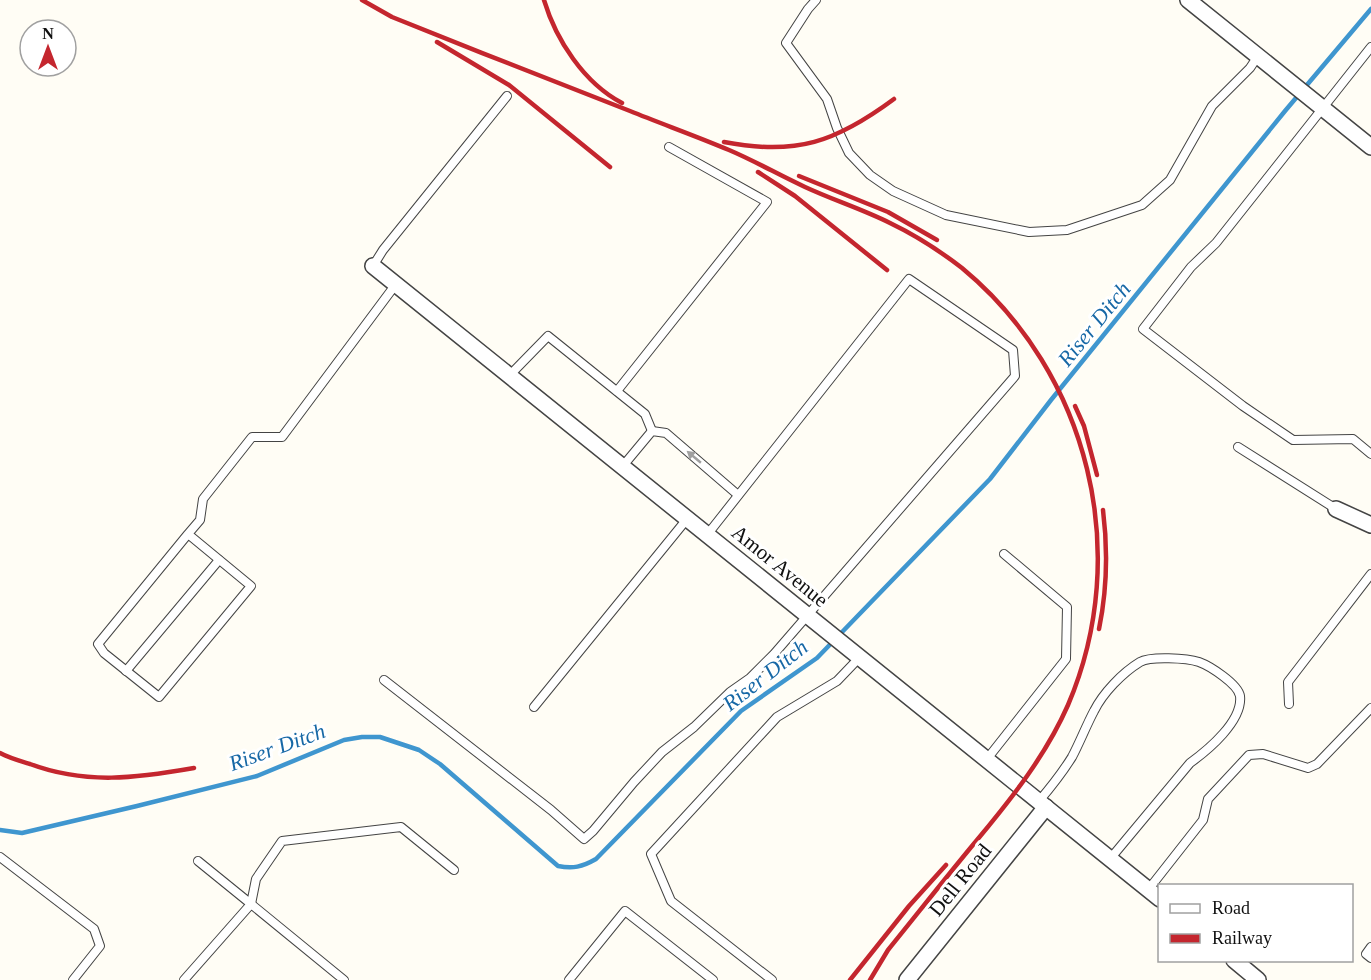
<svg xmlns="http://www.w3.org/2000/svg" width="1371" height="980" viewBox="0 0 1371 980" font-family="Georgia,serif">
	<style>
		.lines { fill: none; stroke-linecap: round; stroke-linejoin: round }
		.stream { stroke: #3f96cf; stroke-width: 4.5 }
		.service-casing { stroke: #444; stroke-width: 10 }
		.minor-casing { stroke: #444; stroke-width: 18 }
		.service { stroke: #fff; stroke-width: 8 }
		.minor { stroke: #fff; stroke-width: 15 }
		.rail { stroke: #c4262e; stroke-width: 4.5 }
		.oneway { fill: #a0a0a0 }
		.labels { text-anchor: middle; dominant-baseline: central; stroke-width: 6; stroke-linejoin: round; paint-order: stroke }
		.street-label { font-size: 21px; fill: #111; stroke: #fff }
		.water-label { font-size: 22px; font-style: italic; fill: #1768a6; stroke: #fff }
	</style>
	<rect width="100%" height="100%" fill="#fffdf5"/>
	<g class="lines">
		<!-- stream -->
		<path class="stream" d="M0,830L22,833L137,806L257,776L344,740L362,737H380L419,750L440,764L558,866C573,869 582,867 596,859L741,711L817,658L990,479L1051,400L1285,111L1371,9"/>
		<defs>
			<g id="service">
				<polyline points="816,0 808,9 786,43 827,99 837,128 849,153 870,175 893,191 946,215 1029,232 1067,230 1142,205 1170,180 1212,106 1250,68 1258,56"/>
				<polyline points="1371,47 1216,243 1191,267 1143,329 1243,406 1293,440 1353,439 1371,454"/>
				<polyline points="373,266 383,250 507,96"/>
				<polyline points="509,376 548,336 645,414 652,431"/>
				<polyline points="617,391 767,202 669,147"/>
				<polyline points="1238,447 1336,509"/>
				<polyline points="622,467 652,431 666,433 738,495"/>
				<polyline points="188,534 251,586 159,697 104,653 98,644 188,534 200,520 203,499 252,437 282,437 396,284"/>
				<polyline points="126,671 219,560"/>
				<polyline points="384,680 551,810 584,839 593,831 634,782 662,752 694,727 730,692 750,678 774,654 1015,376 1013,350 909,279 707,535"/>
				<polyline points="1289,704 1288,682 1371,574"/>
				<polyline points="534,707 687,519"/>
				<polyline points="987,759 1066,659 1067,607 1004,554"/>
				<path d="M1039,801C1051,787 1062,773 1072,757C1080,742 1086,726 1094,711C1103,693 1122,673 1140,662C1150,656 1187,658 1199,662C1210,666 1238,684 1240,696C1243,721 1208,750 1190,763L1110,859"/>
				<polyline points="0,857 94,929 100,946 73,980"/>
				<polyline points="198,861 251,904 256,879 282,841 401,827 454,870"/>
				<polyline points="1148,890 1203,820 1208,799 1249,755 1263,754 1308,768 1317,764 1371,708"/>
				<polyline points="1371,947 1366,954 1371,958"/>
				<polyline points="184,980 251,904 344,980"/>
				<polyline points="569,980 625,911 713,980"/>
				<polyline points="772,980 671,901 651,854 777,717 837,681 860,657"/>
			</g>
			<g id="minor">
				<polyline points="1188,0 1371,147"/>
				<polyline points="373,266 1160,899"/>
				<polyline points="1336,509 1371,525"/>
				<polyline points="1234,960 1258,980"/>
				<polyline points="907,980 1046,807"/>
			</g>
		</defs>
		<!-- service casing -->
		<use href="#service" class="service-casing"/>
		<!-- minor casing -->
		<use href="#minor" class="minor-casing"/>
		<!-- service -->
		<use href="#service" class="service"/>
		<!-- minor -->
		<use href="#minor" class="minor"/>
		<!-- rail -->
		<g class="rail">
			<path d="M362,0L392,17C471,49 551,80 630,111C662,124 696,136 729,150C755,161 779,175 805,187C833,200 862,209 890,223C915,235 940,251 962,268C1089,373 1133,553 1068,705C1046,755 1012,798 977,840C947,876 918,913 888,950L870,980"/>
			<path d="M544,0C556,40 584,83 622,103"/>
			<polyline points="437,42 509,85 610,167"/>
			<path d="M724,142C796,156 836,142 894,99"/>
			<polyline points="758,172 795,196 887,270"/>
			<polyline points="799,176 888,212 937,240"/>
			<polyline points="1075,406 1084,426 1097,475"/>
			<path d="M1099,629C1107,590 1108,550 1103,510"/>
			<path d="M0,753C9,758 20,761 30,764C86,785 137,778 194,768"/>
			<polyline points="850,980 909,906 946,865"/>
		</g>
	</g>
	<!-- one-way arrows -->
	<defs><path id="oneway-solid" d="M-6-.8H1V-3.2L6.5 0L1 3.2V.8H-6Z" transform="scale(1.5)"/></defs>
	<use class="oneway" href="#oneway-solid" transform="translate(694 457) rotate(-140)"/>
	<g class="labels">
		<!-- street labels -->
		<g class="street-label">
			<text transform="translate(780 566) rotate(39)">Amor Avenue</text>
			<text transform="translate(960 880) rotate(-51)">Dell Road</text>
		</g>
		<!-- water labels -->
		<g class="water-label">
			<text transform="translate(1094 324) rotate(-51)">Riser Ditch</text>
			<text transform="translate(765 675) rotate(-38)">Riser Ditch</text>
			<text transform="translate(277 747) rotate(-20)">Riser Ditch</text>
		</g>
	</g>
	<!-- legend -->
	<rect x="1158" y="884" width="195" height="78" fill="#ffffff" stroke="#a0a0a0" stroke-width="1.5"/>
	<rect x="1170" y="904" width="30" height="9" fill="#ffffff" stroke="#a0a0a0" stroke-width="1.5"/>
	<text x="1212" y="914" font-size="18" fill="#111111">Road</text>
	<rect x="1170" y="934" width="30" height="9" fill="#c4262e" stroke="#a0a0a0" stroke-width="1.5"/>
	<text x="1212" y="944" font-size="18" fill="#111111">Railway</text>
	<!-- north arrow -->
	<g transform="translate(48 48)"><circle r="28" fill="#ffffff" stroke="#a0a0a0" stroke-width="1.5"/>
	<path d="M0-4.5L10 22L0 15L-10 22Z" fill="#c4262e"/>
	<text y="-9" font-size="16" font-weight="bold" text-anchor="middle" fill="#111111">N</text>
	</g>
</svg>
